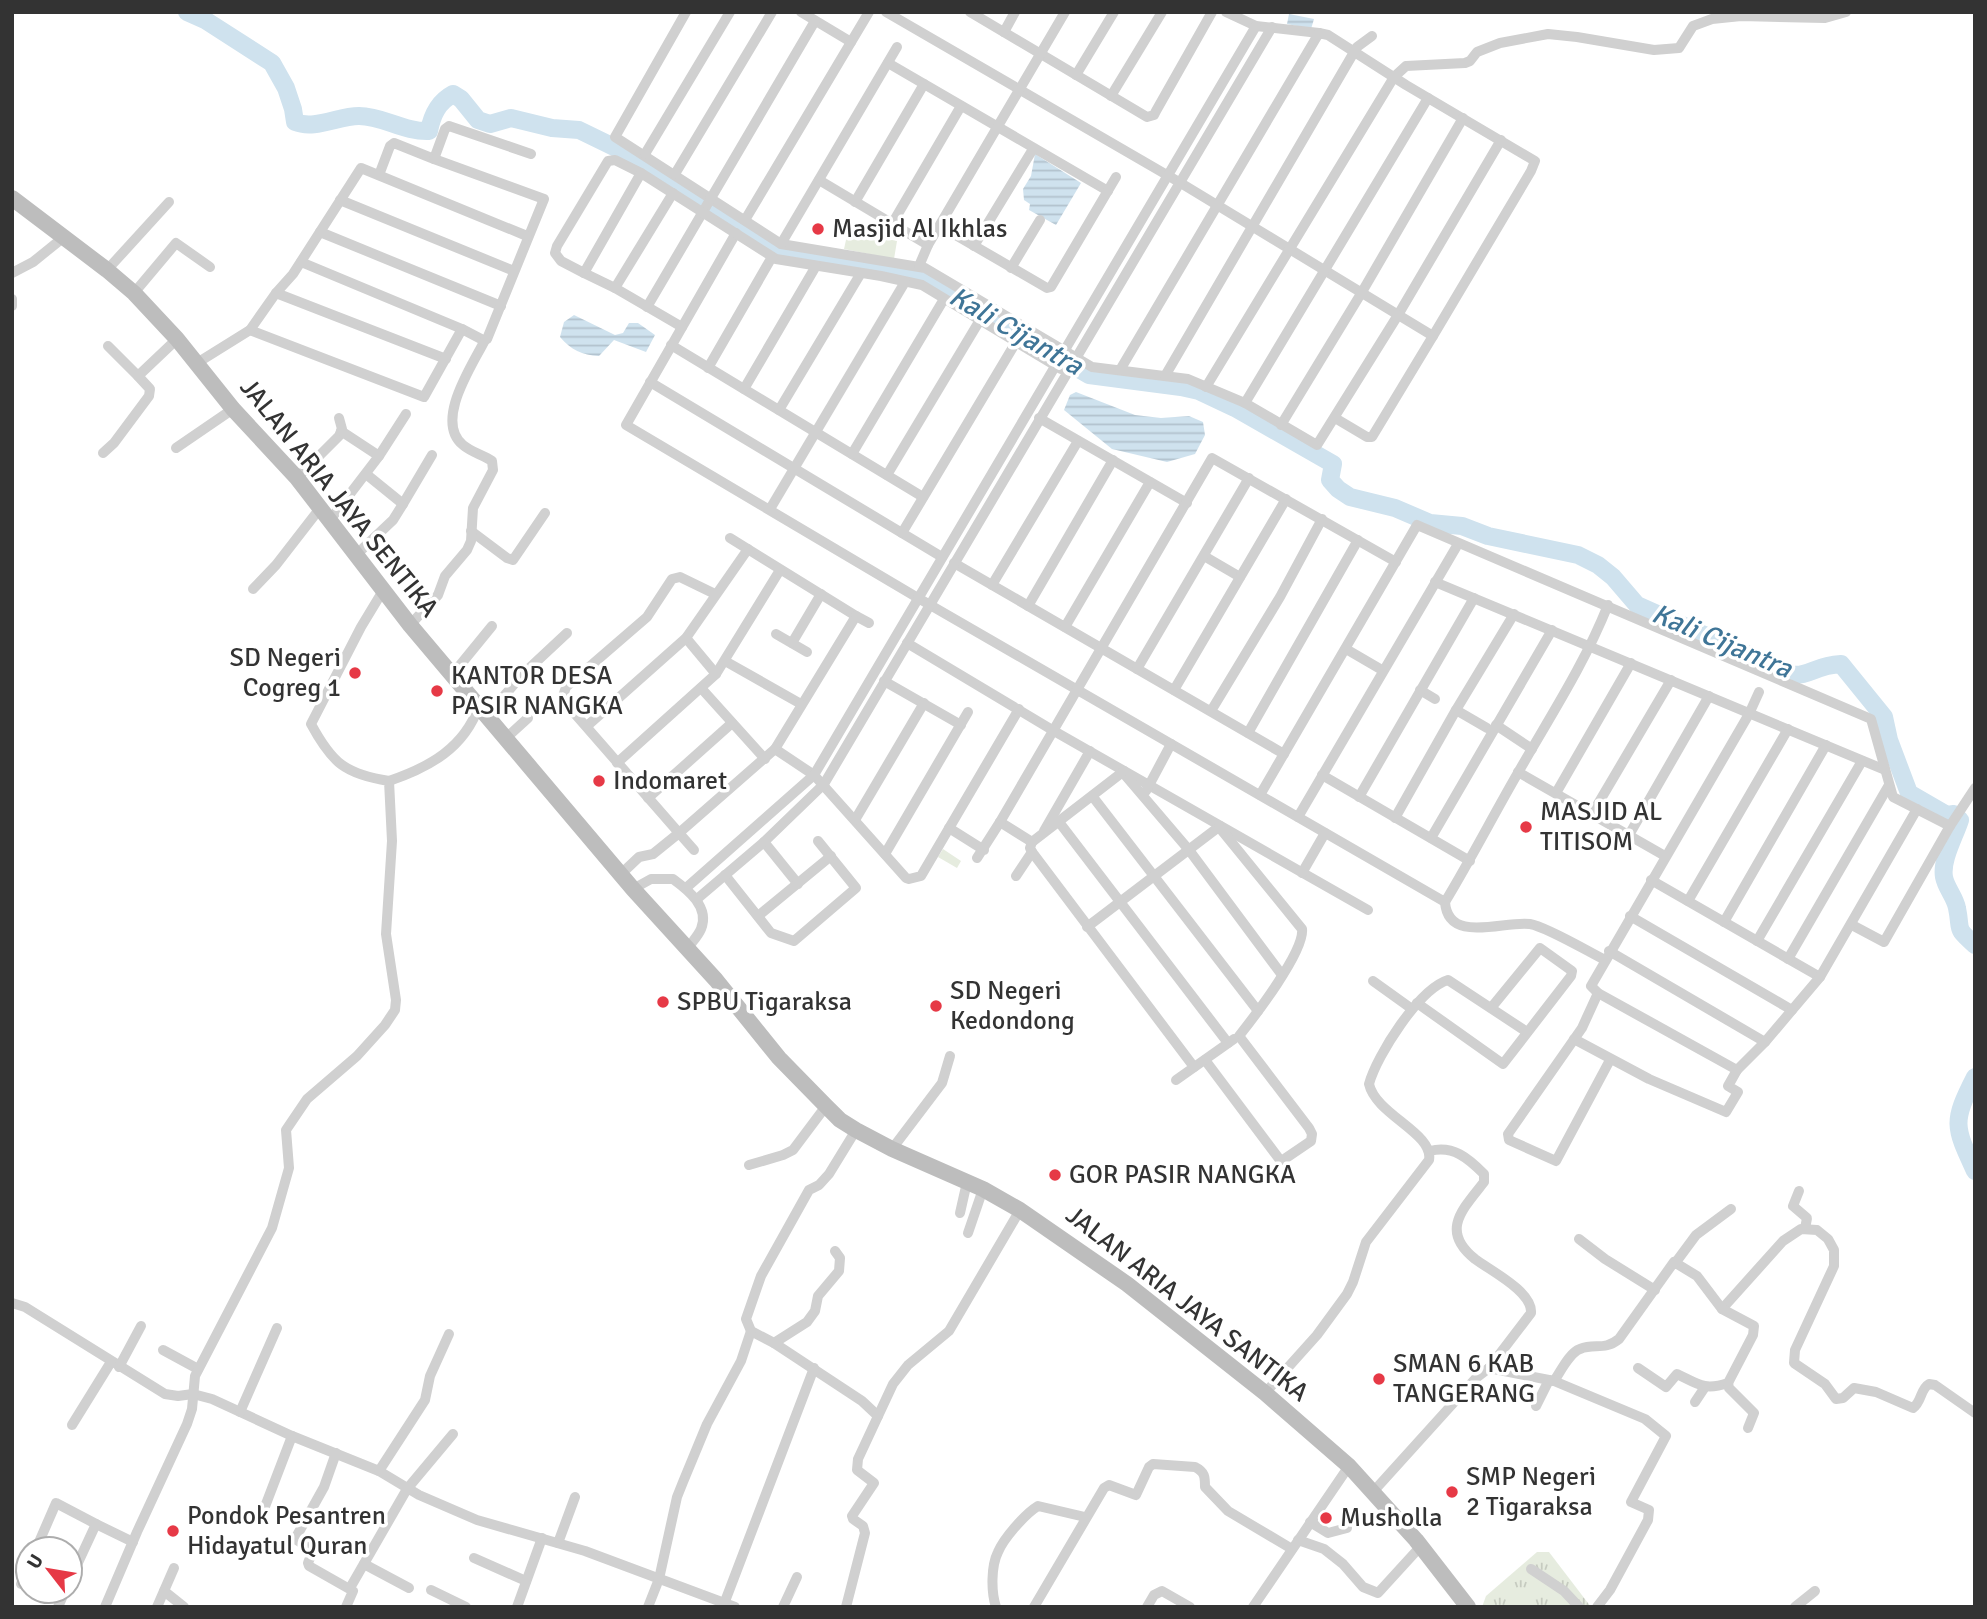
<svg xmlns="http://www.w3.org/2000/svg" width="1987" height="1619" viewBox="0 0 1987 1619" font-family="Signika,sans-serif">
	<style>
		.grass { fill: url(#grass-tufts) }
		.garden { fill: #e6ecdf }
		.water { fill: url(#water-rules) }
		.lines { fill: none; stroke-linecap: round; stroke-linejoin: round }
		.river { stroke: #cfe2ee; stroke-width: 18 }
		.street { stroke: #d0d0d0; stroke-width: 10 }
		.secondary { stroke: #bdbdbd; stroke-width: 16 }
		.poi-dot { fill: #e63946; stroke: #fff; stroke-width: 2.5 }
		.labels { text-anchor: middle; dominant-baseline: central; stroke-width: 7; stroke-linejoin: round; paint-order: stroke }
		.poi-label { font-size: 26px; fill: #333; stroke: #fff; text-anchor: start }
		.street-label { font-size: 26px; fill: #333; stroke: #fff }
		.water-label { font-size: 28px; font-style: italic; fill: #3f7597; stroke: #fff }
	</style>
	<defs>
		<pattern id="grass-tufts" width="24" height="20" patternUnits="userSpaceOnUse" patternTransform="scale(1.75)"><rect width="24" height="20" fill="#e6ecdf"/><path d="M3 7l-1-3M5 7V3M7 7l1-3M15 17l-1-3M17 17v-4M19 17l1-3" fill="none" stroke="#c6cbc0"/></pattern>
		<pattern id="water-rules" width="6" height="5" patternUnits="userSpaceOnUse" patternTransform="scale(1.75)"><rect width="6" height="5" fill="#cfe2ee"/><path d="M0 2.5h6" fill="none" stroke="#b2c2cd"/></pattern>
	</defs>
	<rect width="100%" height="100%" fill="#fff"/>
	<!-- grass -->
	<polygon class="grass" points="1537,1552 1549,1552 1591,1607 1482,1607 1486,1596"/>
	<!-- garden -->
	<g class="garden">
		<polygon points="848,231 897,241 894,259 844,249"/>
		<polygon points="943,849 961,861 957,868 938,857"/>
	</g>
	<!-- water -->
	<g class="water">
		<polygon points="1289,14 1314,19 1311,29 1287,24"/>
		<polygon points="1035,154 1081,183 1056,225 1029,210 1030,204 1024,200 1023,189 1031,176"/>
		<path d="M574,315L615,335L623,333L629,323H638L655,335L646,352L614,340L599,356C582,355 571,350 560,337L564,322Z"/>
		<polygon points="1076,392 1135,415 1161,418 1189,416 1203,422 1205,435 1195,454 1167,462 1112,449 1064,410 1070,395"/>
	</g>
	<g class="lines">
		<!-- river -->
		<g class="river">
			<path d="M187,12L205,20L272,63L286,88L293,109L295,122C315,130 338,116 359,116C383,116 404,132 429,131C432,115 438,102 453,94L461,99L478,120L490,124L511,118L552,128L579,130L616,148L782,254L893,269L930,282L1089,375L1181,387L1199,391L1235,408L1333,464L1330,480L1338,489L1350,497L1395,508L1430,523L1462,526L1488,536L1578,555L1598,565L1613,577L1637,605L1767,663C1806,688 1804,666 1841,664L1884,717L1889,740L1909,793L1947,815L1954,814L1960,820C1955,836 1941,860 1944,877C1946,888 1955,897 1957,908C1962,932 1954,926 1975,945"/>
			<path d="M1975,1077C1952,1122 1954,1126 1975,1171"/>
		</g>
		<!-- street -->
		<g class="street">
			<polyline points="686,12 615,137 781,244 925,268 1092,367 1188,379 1245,403 1317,445 1398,315 1501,140"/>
			<polyline points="801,12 851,42"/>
			<polyline points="886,12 1179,182 1433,336 1372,437 1367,437 1335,418"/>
			<polyline points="970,12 1147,117 1154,115 1156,111 1212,12"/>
			<polyline points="1226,12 1256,26 1319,33"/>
			<polyline points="1004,32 1015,12"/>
			<polyline points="888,63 1108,191"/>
			<polyline points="1076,75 1114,12"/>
			<polyline points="1111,96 1162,12"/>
			<polyline points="645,154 730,12"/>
			<polyline points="675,174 772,12"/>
			<polyline points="379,175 390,146 394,143 434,159 445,129 449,126 531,154"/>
			<polyline points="819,180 928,245"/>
			<polyline points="340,200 514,271"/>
			<polyline points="855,202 924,84"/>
			<polyline points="745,220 869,12"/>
			<polyline points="892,224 961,106"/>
			<polyline points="940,226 1047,288 1051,287 1116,177"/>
			<polyline points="320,232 501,306"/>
			<path d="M736,233L626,425L918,598L1445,902C1471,859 1494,814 1519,771C1551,715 1584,665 1608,605"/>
			<polyline points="781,244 897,47"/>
			<polyline points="974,246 1033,149"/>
			<polyline points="301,262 462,329 483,340 487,339 544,199 434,159"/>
			<polyline points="919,266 928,245 1065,12"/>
			<polyline points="1011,268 1040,220"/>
			<polyline points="107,270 169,202"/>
			<polyline points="12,273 33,262 64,237"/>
			<polyline points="584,273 561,261 555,253 557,246 608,161 615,160 641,173"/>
			<polyline points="615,288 673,193"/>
			<polyline points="134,293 176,243 210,267"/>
			<polyline points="276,293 446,359"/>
			<polyline points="12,299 12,306"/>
			<polyline points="647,307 815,21"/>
			<polyline points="682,327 615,288 584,273 641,173 776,259 881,276 922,285 1061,369"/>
			<polyline points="250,330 424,397 462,329"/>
			<polyline points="671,345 923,497"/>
			<polyline points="108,346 138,376"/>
			<polyline points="197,363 250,330 276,293 293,274 361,168 527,236"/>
			<polyline points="708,368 772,257"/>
			<polyline points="1120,370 1319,33 1328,35 1406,85 1535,161 1531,171 1433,336"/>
			<polyline points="1165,376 1357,47 1372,36"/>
			<polyline points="650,382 942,557"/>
			<polyline points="1206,387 1394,77 1406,66 1465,63 1470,61 1477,52 1500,43 1548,34 1577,37 1654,50 1679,48 1693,26 1712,19 1741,16 1825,18 1846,12"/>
			<polyline points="744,389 816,266"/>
			<polyline points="1245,403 1428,98"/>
			<polyline points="779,410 861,273"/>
			<polyline points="1039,418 1187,503"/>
			<polyline points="1281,425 1362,292 1463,118"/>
			<polyline points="176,448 233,409"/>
			<polyline points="103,453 114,443 149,396 150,389 138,376 177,339"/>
			<polyline points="852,454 944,299"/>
			<polyline points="379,456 406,414"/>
			<polyline points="366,474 403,504 432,455"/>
			<polyline points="887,475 980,320"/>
			<polyline points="297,478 339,436 342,429 339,418"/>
			<polyline points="770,509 905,282"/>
			<polyline points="330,520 379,456 341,431"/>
			<polyline points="471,531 507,558 513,560 545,513"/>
			<polyline points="902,533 1016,342"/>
			<polyline points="730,538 856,616 775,749 814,775 906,878 909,879 921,876 1019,709"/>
			<polyline points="357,554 393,520 403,504"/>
			<polyline points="1204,556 1240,577"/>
			<polyline points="954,563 1284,754"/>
			<polyline points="1435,582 1885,770"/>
			<polyline points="992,585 1078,441"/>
			<polyline points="253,589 276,565 321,507"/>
			<polyline points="715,594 680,577 672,579 647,617 566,687 562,699 679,833 775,749"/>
			<polyline points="1028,606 1113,460"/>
			<polyline points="856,616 869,623"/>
			<path d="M410,625L438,595L445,576L467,550L471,541L473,508L493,470L492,461C483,455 471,452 463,445C434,421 472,366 485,340"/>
			<polyline points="1065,627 1150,482"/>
			<polyline points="776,634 807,652"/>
			<polyline points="686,638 716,674"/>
			<polyline points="792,643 821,594"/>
			<polyline points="907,643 1054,731 1368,910"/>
			<polyline points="1346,649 1382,670"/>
			<polyline points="725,661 801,704"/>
			<polyline points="1137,669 1249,478"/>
			<polyline points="452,675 492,626"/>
			<polyline points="884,681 961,725"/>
			<polyline points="701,688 765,759"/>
			<polyline points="1174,690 1286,499"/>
			<polyline points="1420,690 1435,699"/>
			<polyline points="1456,710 1487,728"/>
			<polyline points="1211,711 1280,597 1322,519"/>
			<polyline points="487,716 522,675 567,633"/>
			<polyline points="1496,725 1532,749"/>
			<polyline points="587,726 686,638 748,549"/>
			<polyline points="1248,733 1358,540"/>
			<polyline points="506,738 528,718"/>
			<polyline points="617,763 716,674 780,570"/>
			<polyline points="1518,772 1665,856"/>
			<polyline points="1125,775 1189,850 1282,975"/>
			<polyline points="1322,775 1470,861"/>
			<path d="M389,781C430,767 464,748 479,706"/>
			<polyline points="1146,791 1171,744"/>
			<polyline points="1556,793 1631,663"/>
			<polyline points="1260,795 1417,525 1871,719 1893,797 1950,826 1884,942 1852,925"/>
			<polyline points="1093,797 1258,1011"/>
			<polyline points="1359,797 1474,598"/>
			<polyline points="648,798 732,723"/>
			<polyline points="1592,814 1671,680"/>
			<polyline points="1298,817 1458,544"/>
			<polyline points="1395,818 1456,710 1514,614"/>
			<polyline points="855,820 924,703"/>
			<polyline points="1000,822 1032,842 1124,771"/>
			<polyline points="1059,822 1228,1043"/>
			<polyline points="1950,826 1975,788"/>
			<polyline points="949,828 984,850"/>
			<polyline points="1044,831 1090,751"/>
			<polyline points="1629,835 1709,696"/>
			<polyline points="1431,838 1552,630"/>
			<polyline points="764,842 798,884"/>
			<polyline points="1032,842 1030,848 1032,852 1194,1067"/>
			<polyline points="885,854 968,712"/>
			<polyline points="977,858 1000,822 1212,458 1396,562"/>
			<polyline points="1302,873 1325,833"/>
			<polyline points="621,874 639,857 653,854 679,833 694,850"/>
			<polyline points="725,875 771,933 794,941 856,888 818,841"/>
			<polyline points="1016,876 1032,852"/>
			<polyline points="1651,880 1820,977"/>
			<polyline points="686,888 814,775 1256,26"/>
			<path d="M633,889L651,879H673C688,890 710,907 701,929C698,936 692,942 688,948"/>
			<polyline points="697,899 764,842 824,784 1272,27"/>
			<polyline points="1688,901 1788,729"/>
			<path d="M1445,902C1448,945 1505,920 1530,924C1547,927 1587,951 1605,960"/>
			<polyline points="758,916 831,856"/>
			<polyline points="1630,916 1792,1010"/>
			<polyline points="1724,922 1826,745"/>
			<polyline points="1087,927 1220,826"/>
			<polyline points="1757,941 1862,761"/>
			<polyline points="1609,951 1765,1042"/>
			<polyline points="1788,959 1889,785"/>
			<polyline points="1373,981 1412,1009"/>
			<polyline points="1598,993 1582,1028 1508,1134 1509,1140 1556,1161 1610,1060"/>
			<polyline points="1417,1003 1503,1064 1571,976 1572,971 1540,948 1491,1008"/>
			<polyline points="1574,1039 1649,1079 1726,1112 1738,1092 1728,1086 1737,1070 1765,1042 1820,977 1917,809"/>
			<path d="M1205,1060L1280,1160H1283L1311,1141L1312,1134L1309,1128L1239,1036C1254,1017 1305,951 1302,929L1219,827"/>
			<polyline points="1737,1070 1598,993 1591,986 1749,714 1759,692"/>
			<polyline points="1176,1080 1234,1039"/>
			<polyline points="892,1149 942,1083 950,1056"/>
			<path d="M1430,1151C1453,1145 1468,1158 1484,1174V1182C1462,1210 1440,1231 1475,1259C1491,1271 1533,1292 1531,1313L1489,1368"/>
			<polyline points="749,1165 783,1155 793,1150 826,1106"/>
			<polyline points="1799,1191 1793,1206 1807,1218 1805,1229"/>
			<polyline points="960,1213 967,1182"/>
			<polyline points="968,1233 983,1189"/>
			<polyline points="1579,1239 1605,1259 1655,1290"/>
			<polyline points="835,1251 840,1258 839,1271 818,1296 815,1311 807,1322 774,1343 751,1331 746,1319 761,1276 809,1190 819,1185 829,1174 856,1130"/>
			<polyline points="1676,1262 1696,1235 1731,1209"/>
			<polyline points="12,1303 25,1307 165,1394 178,1396 193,1394 212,1399 292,1436 379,1471 419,1495 477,1520 585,1551 735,1607"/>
			<path d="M1722,1309L1783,1241L1801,1229L1817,1230L1828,1239L1834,1250V1266L1795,1350L1794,1363L1825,1384L1836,1399L1843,1398L1854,1388L1876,1392L1913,1408C1922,1402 1920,1389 1929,1384L1935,1385L1975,1413"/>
			<polyline points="774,1343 862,1401 878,1416"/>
			<polyline points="163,1350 198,1369"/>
			<polyline points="119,1367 141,1326"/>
			<path d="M1554,1381C1561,1371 1569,1353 1580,1349C1595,1343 1604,1351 1619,1339L1674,1262L1697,1276L1722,1309L1754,1326L1753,1335L1728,1383C1704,1391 1698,1384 1677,1374L1666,1387L1638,1368"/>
			<polyline points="1728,1383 1729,1388 1754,1413 1748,1428"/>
			<path d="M1265,1393L1317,1335L1347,1294L1353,1282L1366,1242L1429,1160C1434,1133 1376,1115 1369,1084C1377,1055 1419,989 1448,980L1527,1032"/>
			<polyline points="1695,1402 1705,1387"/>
			<polyline points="1536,1406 1549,1380"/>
			<polyline points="240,1412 277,1328"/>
			<polyline points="72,1425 111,1362"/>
			<polyline points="336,1453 324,1487 295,1539 313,1550 308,1563 309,1566 353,1591 346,1607"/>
			<polyline points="379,1471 425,1400 430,1376 449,1334"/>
			<polyline points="1372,1493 1476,1378 1489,1368 1554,1381 1645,1419 1666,1436 1631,1502 1649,1510 1648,1520 1610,1590 1597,1607"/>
			<polyline points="261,1517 292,1436"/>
			<polyline points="1310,1522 1328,1533 1347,1528"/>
			<polyline points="96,1524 133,1542"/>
			<polyline points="1298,1540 1324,1549 1343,1564 1363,1587 1378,1593 1420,1547"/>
			<polyline points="558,1543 575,1497"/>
			<polyline points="36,1549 56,1503 96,1524 70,1580"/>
			<polyline points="474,1558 526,1581"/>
			<polyline points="364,1564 409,1588"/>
			<polyline points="1531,1569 1564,1591 1579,1607"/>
			<polyline points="21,1584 28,1568"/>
			<polyline points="350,1588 407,1489 453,1434"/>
			<polyline points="431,1590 466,1607"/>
			<polyline points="164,1591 184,1607"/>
			<polyline points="724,1604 814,1368"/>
			<polyline points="58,1607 65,1591"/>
			<path d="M105,1607L137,1532L187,1424L192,1409L195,1376L272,1228L289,1168L286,1130L307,1099L357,1056L385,1025L395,1010L396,1000L386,934L392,841L389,781C345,774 332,763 311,724L361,627L384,589"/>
			<polyline points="157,1607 174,1568"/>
			<polyline points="517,1607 542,1538"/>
			<polyline points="648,1607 659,1579 677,1497 683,1482 707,1424 741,1361 751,1331"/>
			<polyline points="783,1607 797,1577"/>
			<polyline points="846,1607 865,1533 863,1526 853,1519 852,1516 874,1483 857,1470 858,1459 893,1384 908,1365 949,1331 1020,1210"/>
			<path d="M996,1607C991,1592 991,1566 998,1552C1004,1538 1025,1514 1038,1506L1085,1517"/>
			<path d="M1034,1607L1104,1488L1109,1485L1136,1495L1149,1467L1153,1464L1195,1467C1205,1472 1205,1477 1205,1487L1228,1511L1292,1549"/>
			<polyline points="1147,1607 1154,1595 1162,1591 1190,1607"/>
			<polyline points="1253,1607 1349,1466"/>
			<polyline points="1795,1607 1815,1591"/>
		</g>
		<!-- secondary -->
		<polyline class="secondary" points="12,198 107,270 134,293 177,339 233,409 297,478 410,625 529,766 633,889 716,980 779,1058 826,1106 840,1120 856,1130 892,1149 983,1189 1020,1210 1127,1284 1265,1393 1349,1466 1416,1540 1468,1607"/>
	</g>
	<!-- markers -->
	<g class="poi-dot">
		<circle cx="818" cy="229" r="7"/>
		<circle cx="355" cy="673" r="7"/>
		<circle cx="437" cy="691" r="7"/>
		<circle cx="599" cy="781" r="7"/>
		<circle cx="1526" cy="827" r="7"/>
		<circle cx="663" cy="1002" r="7"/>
		<circle cx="936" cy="1006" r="7"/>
		<circle cx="1055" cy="1175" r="7"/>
		<circle cx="1379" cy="1379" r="7"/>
		<circle cx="1452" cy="1492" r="7"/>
		<circle cx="1326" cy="1518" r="7"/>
		<circle cx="173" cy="1531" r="7"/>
	</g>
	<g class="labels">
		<!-- poi labels -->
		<g class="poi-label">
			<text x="832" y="229">Masjid Al Ikhlas</text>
			<text x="341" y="658" text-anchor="end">SD Negeri<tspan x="341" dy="30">Cogreg 1</tspan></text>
			<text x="451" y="676">KANTOR DESA<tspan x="451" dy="30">PASIR NANGKA</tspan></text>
			<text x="613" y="781">Indomaret</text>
			<text x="1540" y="812">MASJID AL<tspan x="1540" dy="30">TITISOM</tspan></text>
			<text x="950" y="991">SD Negeri<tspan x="950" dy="30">Kedondong</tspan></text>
			<text x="677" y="1002">SPBU Tigaraksa</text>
			<text x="1069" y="1175">GOR PASIR NANGKA</text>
			<text x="1393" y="1364">SMAN 6 KAB<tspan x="1393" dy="30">TANGERANG</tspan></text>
			<text x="1466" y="1477">SMP Negeri<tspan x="1466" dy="30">2 Tigaraksa</tspan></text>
			<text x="187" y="1516">Pondok Pesantren<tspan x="187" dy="30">Hidayatul Quran</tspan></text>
			<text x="1340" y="1518">Musholla</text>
		</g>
		<!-- street labels -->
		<g class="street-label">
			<text transform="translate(339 498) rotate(51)">JALAN ARIA JAYA SENTIKA</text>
			<text transform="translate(1187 1304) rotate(38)">JALAN ARIA JAYA SANTIKA</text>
		</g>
		<!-- water labels -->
		<g class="water-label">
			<text transform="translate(1016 331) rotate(30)">Kali Cijantra</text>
			<text transform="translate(1722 641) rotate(23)">Kali Cijantra</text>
		</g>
	</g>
	<!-- border -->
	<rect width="1987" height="1619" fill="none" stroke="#333333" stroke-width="28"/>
	<!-- north arrow -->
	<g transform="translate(49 1570) rotate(301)"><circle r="33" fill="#ffffff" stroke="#adadad" stroke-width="2"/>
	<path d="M0-5L12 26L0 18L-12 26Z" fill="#e63946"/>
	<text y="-10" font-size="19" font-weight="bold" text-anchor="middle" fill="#333333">U</text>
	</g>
</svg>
